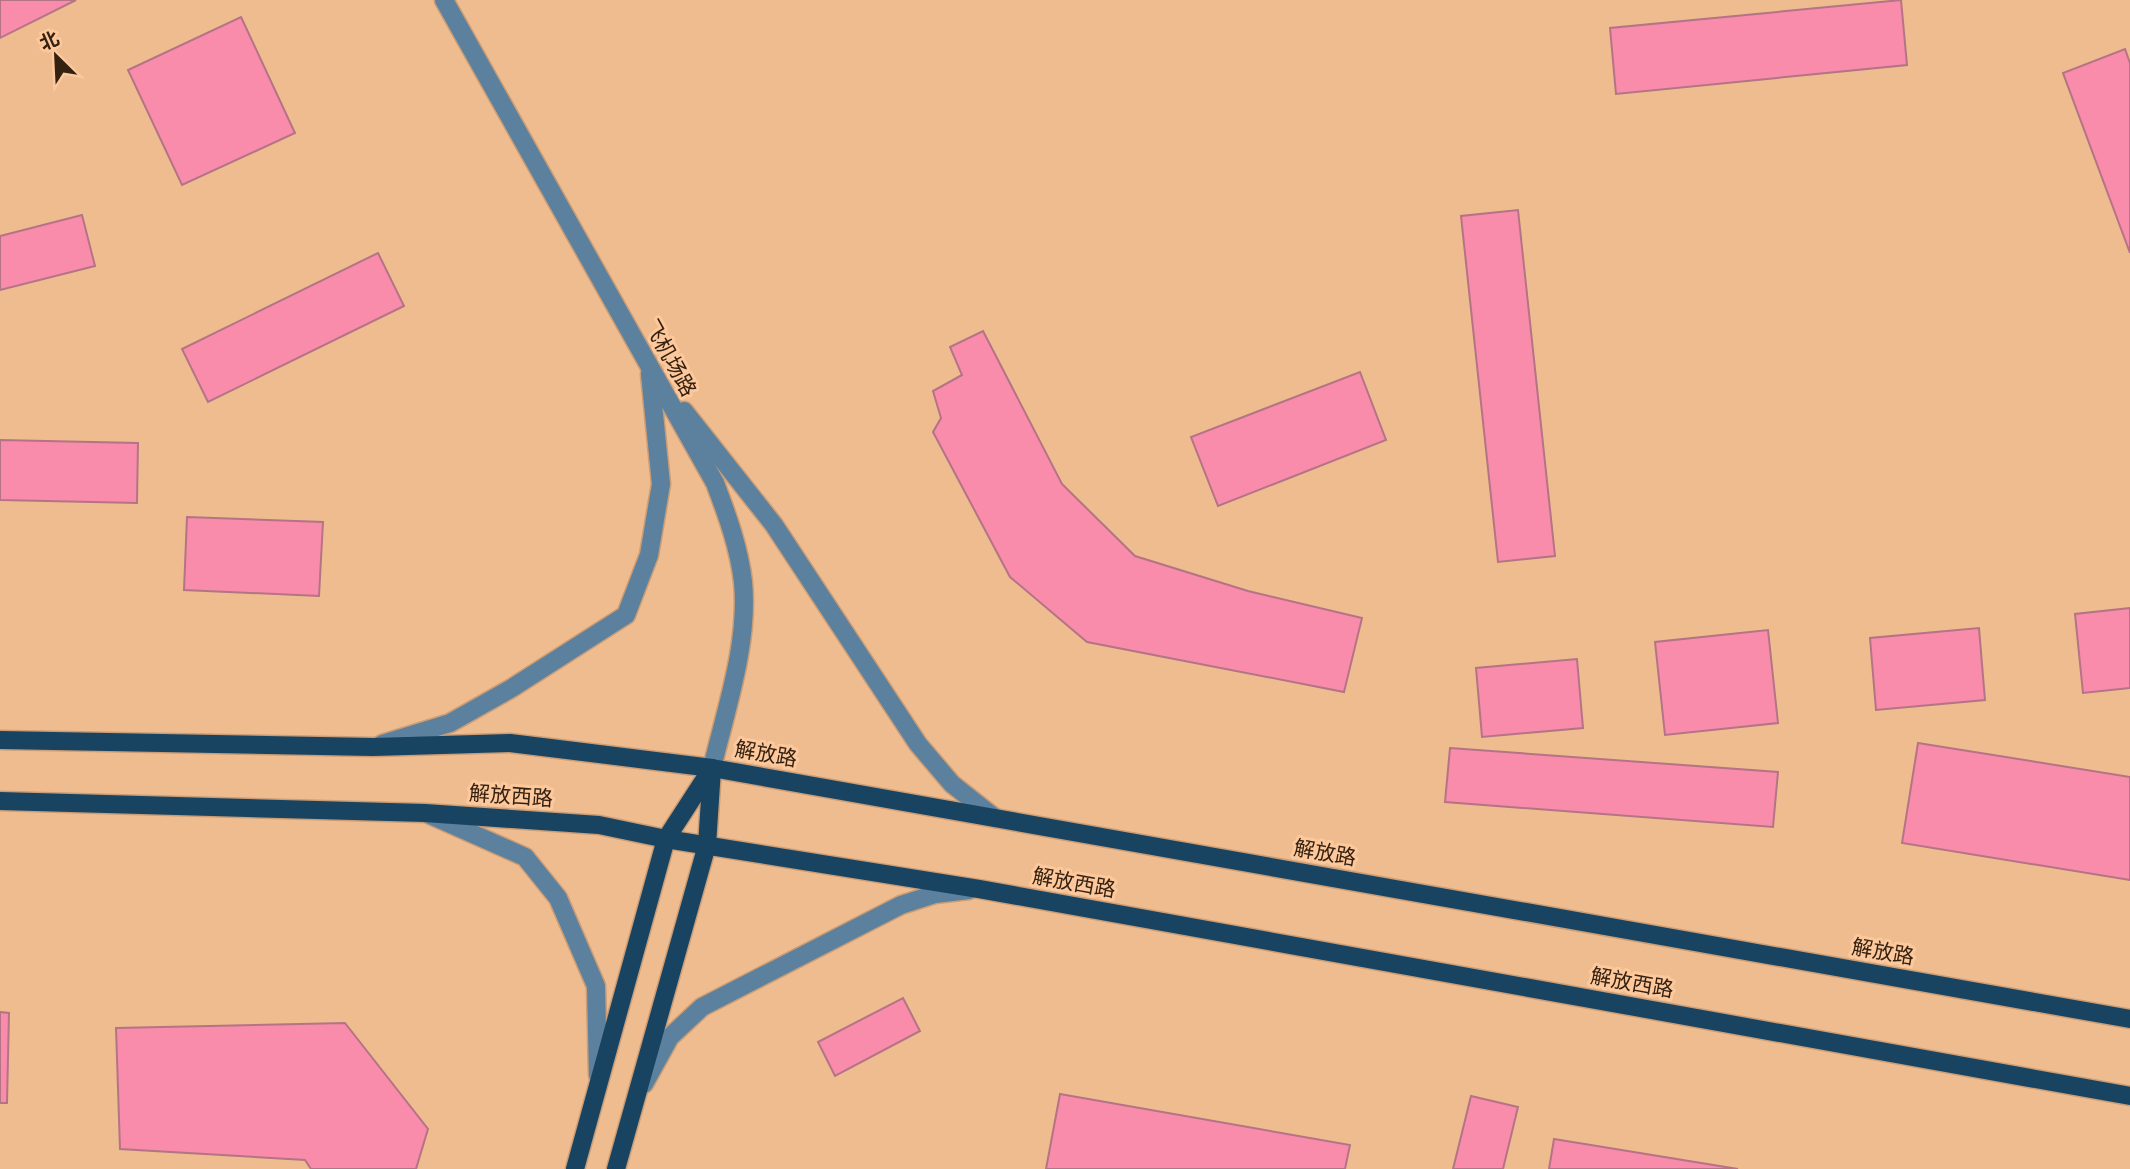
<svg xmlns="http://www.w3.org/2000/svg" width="2130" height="1169" viewBox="0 0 2130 1169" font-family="'Nunito Sans','Noto Sans SC',sans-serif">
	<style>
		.building { fill: #f98bab; stroke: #b47485; stroke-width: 2 }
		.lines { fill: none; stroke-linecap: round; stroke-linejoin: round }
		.minor-casing { stroke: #ca9d76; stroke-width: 21 }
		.major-casing { stroke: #ca9d76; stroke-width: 21 }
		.minor { stroke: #5b819e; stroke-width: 18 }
		.major { stroke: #184462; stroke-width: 18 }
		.labels { text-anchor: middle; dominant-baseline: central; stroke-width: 6; stroke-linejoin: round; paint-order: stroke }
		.street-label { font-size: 21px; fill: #352110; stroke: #fcc89c }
	</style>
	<rect width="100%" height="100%" fill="#efbc8f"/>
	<!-- building -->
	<g class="building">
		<polygon points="0,0 76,0 0,38"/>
		<polygon points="1901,0 1907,65 1616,94 1610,28"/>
		<polygon points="241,17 295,133 182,185 128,70"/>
		<polygon points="2125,49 2130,63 2130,253 2063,73"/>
		<polygon points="1518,210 1555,556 1498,562 1461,216"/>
		<polygon points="82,215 95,266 0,290 0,236"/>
		<polygon points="378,253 404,306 208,402 182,349"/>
		<polygon points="983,331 1062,484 1135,556 1248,591 1362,618 1344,692 1087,642 1010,577 933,432 941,418 933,391 962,375 950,347"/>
		<polygon points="1360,372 1386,440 1218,506 1191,437"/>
		<polygon points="0,440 138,443 137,503 0,500"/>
		<polygon points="187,517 323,522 319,596 184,590"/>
		<polygon points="2130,608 2130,688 2083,693 2075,614"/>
		<polygon points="1979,628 1985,700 1876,710 1870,638"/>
		<polygon points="1768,630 1778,723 1665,735 1655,642"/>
		<polygon points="1577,659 1583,728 1482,737 1476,668"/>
		<polygon points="1918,743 2130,777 2130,880 1902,843"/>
		<polygon points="1450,748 1778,772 1773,827 1445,802"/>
		<polygon points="903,998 920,1031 835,1076 818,1042"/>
		<polygon points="0,1012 9,1013 7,1103 0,1103"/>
		<polygon points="345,1023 428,1129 416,1169 311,1169 305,1160 120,1149 116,1028"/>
		<polygon points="1060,1094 1350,1145 1345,1169 1046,1169"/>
		<polygon points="1471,1096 1518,1107 1503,1169 1453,1169"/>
		<polygon points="1554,1139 1738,1169 1549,1169"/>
	</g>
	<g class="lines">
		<defs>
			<g id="minor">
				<path d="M444,0L715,483C727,515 739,547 743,582C749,643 726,709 712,768"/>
				<polyline points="684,411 774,525 918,744 952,784 995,818"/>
				<polyline points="382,744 450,723 512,688 626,615 649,555 661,484 650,374"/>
				<polyline points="428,814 525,857 558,898 596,986 598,1075"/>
				<polyline points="644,1084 670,1037 702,1007 901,905 935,894 969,890"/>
			</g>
			<g id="major">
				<polyline points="0,740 373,747 510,743 712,768 2130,1019"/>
				<polyline points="0,801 425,813 599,825 666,839 979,889 2130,1096"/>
				<polyline points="575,1169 666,839 712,768"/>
				<polyline points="616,1169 707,845 712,769"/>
			</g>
		</defs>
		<!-- minor casing -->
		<use href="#minor" class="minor-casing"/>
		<!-- major casing -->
		<use href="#major" class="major-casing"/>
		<!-- minor -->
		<use href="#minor" class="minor"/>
		<!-- major -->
		<use href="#major" class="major"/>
	</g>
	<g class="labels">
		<!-- street labels -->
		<g class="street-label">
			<text transform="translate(670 358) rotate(61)">飞机场路</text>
			<text transform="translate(766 754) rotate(10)">解放路</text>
			<text transform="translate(511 796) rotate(4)">解放西路</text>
			<text transform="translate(1325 853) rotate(10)">解放路</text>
			<text transform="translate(1074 883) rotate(10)">解放西路</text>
			<text transform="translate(1883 952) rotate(10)">解放路</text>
			<text transform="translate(1632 983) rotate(10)">解放西路</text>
		</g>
	</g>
	<!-- north arrow -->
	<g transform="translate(56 56) rotate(336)" stroke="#fcc89c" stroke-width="5" paint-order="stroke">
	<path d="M0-5L12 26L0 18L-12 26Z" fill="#352110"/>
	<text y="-10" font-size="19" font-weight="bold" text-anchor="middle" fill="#352110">北</text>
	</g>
</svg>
